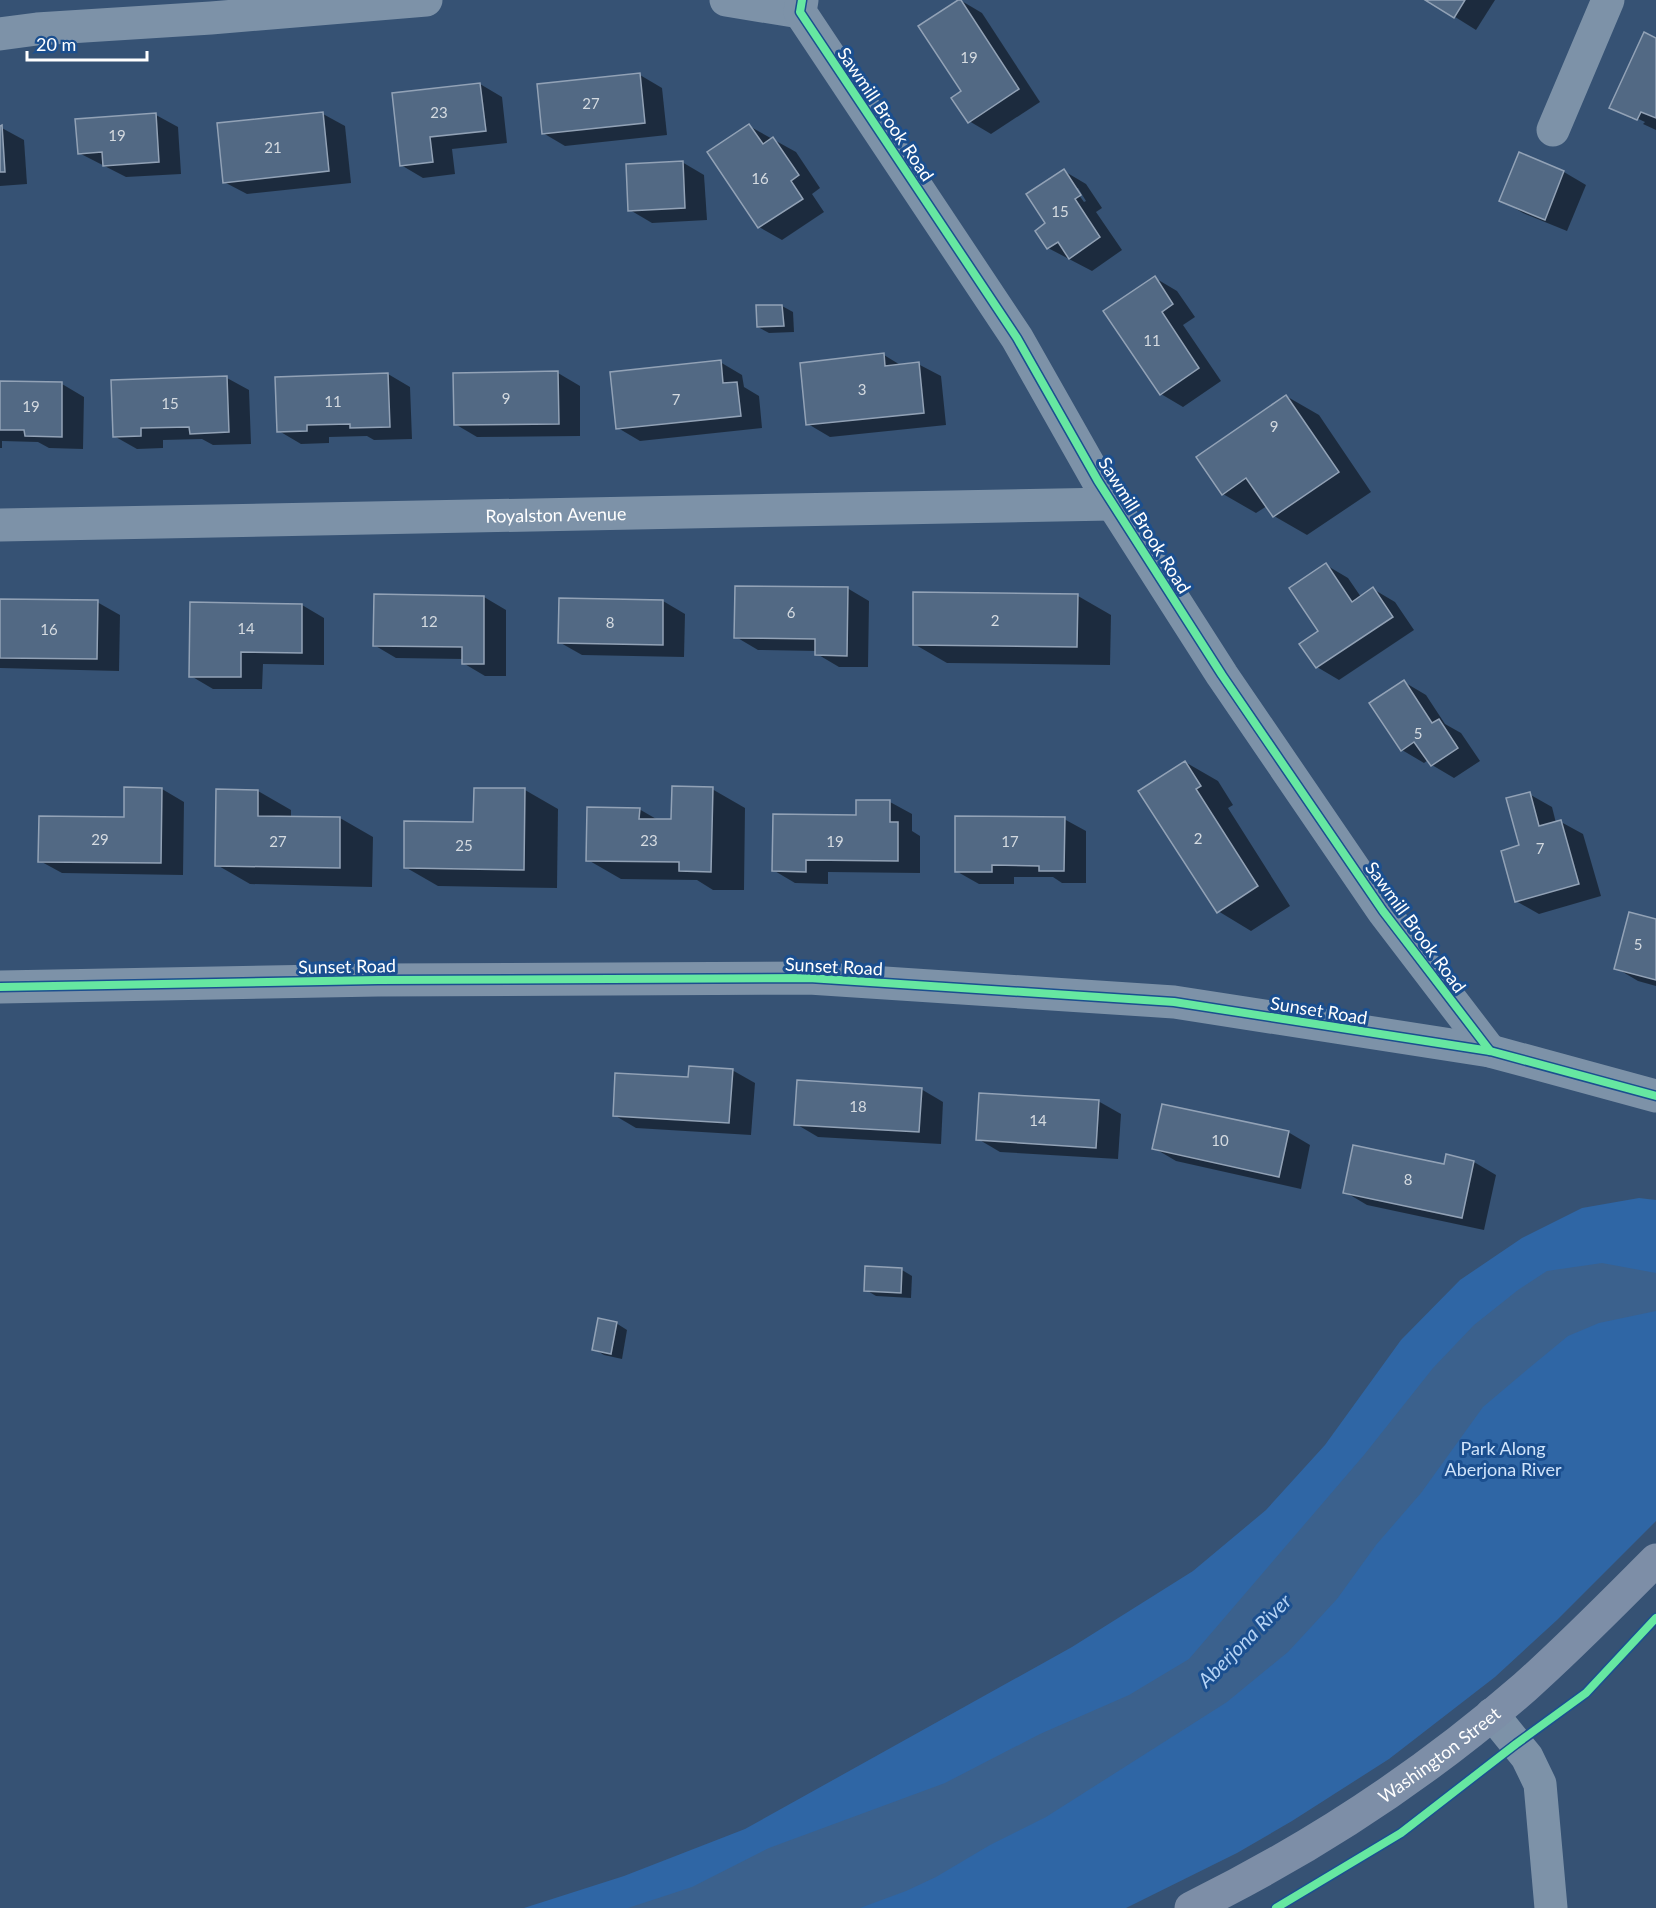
<svg xmlns="http://www.w3.org/2000/svg" width="1656" height="1908" viewBox="0 0 1656 1908" font-family="Lato,sans-serif">
	<style>
		.green { fill: #2f66a5 }
		.water { fill: #3b618d }
		.shadow { fill: #0007; fill-rule: evenodd }
		.building { fill: #526984; stroke: #92a2b6; stroke-width: 1.5 }
		.lines { fill: none; stroke-linecap: round; stroke-linejoin: round }
		.minor { stroke: #7d92a8; stroke-width: 33 }
		.major { stroke: #7d8ea7; stroke-width: 33 }
		.cycleway-casing { stroke: #1b4f8f; stroke-width: 11 }
		.cycleway { stroke: #66e7a1; stroke-width: 8 }
		.labels { text-anchor: middle; dominant-baseline: central; stroke-width: 6; stroke-linejoin: round; paint-order: stroke }
		.number-label { font-size: 15px; fill: #d4dae0 }
		.street-label { font-size: 18px; fill: #fff; stroke: #1b4f8f }
		.park-label { font-size: 18px; fill: #cfe3fa; stroke: #1b4f8f }
		.water-label { font-size: 20px; font-style: italic; fill: #b5d3f5; stroke: #1b4f8f }
	</style>
	<rect width="100%" height="100%" fill="#365274"/>
	<!-- green -->
	<polygon class="green" points="1639,1198 1656,1200 1656,1521 1557,1620 1495,1677 1389,1759 1292,1821 1237,1853 1126,1908 524,1908 624,1876 745,1829 1072,1647 1193,1571 1266,1510 1325,1445 1401,1340 1460,1280 1522,1238 1582,1208"/>
	<!-- water -->
	<polygon class="water" points="1602,1263 1656,1273 1656,1311 1599,1323 1568,1336 1522,1374 1483,1407 1421,1493 1376,1545 1337,1599 1288,1652 1227,1702 1046,1817 990,1845 936,1877 906,1891 860,1908 628,1908 692,1887 769,1848 945,1783 1040,1734 1129,1695 1189,1659 1364,1455 1433,1368 1474,1325 1518,1290 1547,1271"/>
	<!-- shadow -->
	<g class="shadow">
		<polygon points="960,0 982,13 1040,102 991,134 969,121 963,91"/>
		<polygon points="1428,0 1495,0 1476,30"/>
		<polygon points="1656,40 1656,130 1643,124 1645,122 1632,116 1632,119 1611,107"/>
		<polygon points="640,75 662,88 667,135 565,146 543,133"/>
		<polygon points="480,84 502,97 507,143 452,149 455,174 423,178 401,165"/>
		<polygon points="323,114 345,126 351,183 247,194 224,182"/>
		<polygon points="156,115 178,127 181,174 126,177 79,153"/>
		<polygon points="749,126 796,152 820,188 812,194 824,212 782,240 759,227 709,152"/>
		<polygon points="0,127 24,140 27,184 0,186"/>
		<polygon points="1519,154 1564,172 1586,185 1567,231 1523,213 1501,200"/>
		<polygon points="682,162 704,175 707,220 652,223 630,210"/>
		<path d="M1064,171L1086,184L1102,208L1096,212L1122,250L1092,271L1048,248L1047,224ZM1074,188H1078L1086,201L1084,202Z"/>
		<polygon points="1155,278 1177,291 1195,317 1183,325 1221,381 1183,407 1161,394"/>
		<polygon points="782,306 793,312 794,332 769,333 758,327"/>
		<polygon points="884,355 902,366 918,364 941,376 946,425 830,437 808,424"/>
		<polygon points="720,362 742,375 744,387 759,396 762,428 640,441 618,428"/>
		<polygon points="558,373 580,386 580,436 477,437 455,424"/>
		<polygon points="388,374 410,387 412,439 374,440 367,436 329,437 329,443 301,444 279,431"/>
		<polygon points="227,378 249,390 251,444 213,445 202,439 163,440 163,448 137,449 114,436"/>
		<polygon points="0,382 62,384 84,397 83,449 49,448 38,442 2,441 2,448 0,448"/>
		<polygon points="1286,396 1319,415 1371,492 1307,535 1274,516 1267,506 1256,513 1223,494"/>
		<polygon points="1326,565 1348,578 1361,597 1373,589 1395,602 1414,630 1339,680 1317,667"/>
		<polygon points="847,588 869,601 868,667 839,667 817,654 817,651 758,650 736,637"/>
		<polygon points="1078,596 1111,615 1110,665 947,663 914,644"/>
		<polygon points="484,597 506,610 506,676 485,676 463,663 463,659 396,658 374,645"/>
		<polygon points="0,600 97,602 120,615 119,671 0,668"/>
		<polygon points="663,601 685,614 684,657 582,655 559,642"/>
		<polygon points="302,605 324,618 324,665 263,664 262,689 213,689 191,676"/>
		<polygon points="1404,682 1426,695 1445,724 1461,733 1480,761 1454,778 1432,765 1428,760 1424,763 1402,750"/>
		<polygon points="1185,762 1218,781 1233,805 1228,808 1290,906 1251,931 1218,911"/>
		<polygon points="162,789 184,802 183,875 62,873 40,861 125,818"/>
		<polygon points="712,789 745,808 744,890 713,890 697,880 621,879 588,860 639,809 658,820 673,821"/>
		<polygon points="525,790 558,809 557,888 438,886 405,867"/>
		<polygon points="258,791 291,810 291,818 340,818 373,837 372,887 250,884 217,865"/>
		<polygon points="1529,794 1552,807 1556,823 1561,822 1583,834 1601,896 1539,914 1516,901 1521,846"/>
		<polygon points="858,801 890,802 912,814 912,831 920,836 920,873 828,872 828,884 795,883 773,870 858,817"/>
		<polygon points="1064,819 1086,831 1086,883 1062,883 1053,877 1014,877 1014,884 979,884 956,871"/>
		<polygon points="1656,920 1656,986 1638,981 1616,968"/>
		<polygon points="732,1070 755,1083 751,1135 636,1128 614,1115 689,1079"/>
		<polygon points="921,1089 943,1102 941,1144 818,1137 796,1124"/>
		<polygon points="1098,1101 1121,1114 1118,1159 1000,1152 978,1139"/>
		<polygon points="1288,1132 1310,1145 1301,1189 1176,1161 1154,1148"/>
		<polygon points="1474,1162 1496,1175 1484,1230 1367,1205 1345,1192 1445,1166"/>
		<polygon points="902,1270 912,1276 911,1298 876,1296 866,1290"/>
		<polygon points="616,1323 627,1330 622,1359 604,1355 594,1349"/>
	</g>
	<!-- building -->
	<g class="building">
		<polygon points="958,0 961,0 1019,89 968,123 951,98 961,91 918,26"/>
		<polygon points="1425,0 1465,0 1454,18"/>
		<polygon points="1644,32 1656,38 1656,118 1641,112 1637,120 1609,108"/>
		<polygon points="640,73 645,123 542,134 537,84"/>
		<polygon points="480,83 486,131 430,137 433,162 400,166 392,93"/>
		<polygon points="323,112 329,171 223,183 217,123"/>
		<polygon points="156,113 159,162 103,166 102,152 78,154 75,119"/>
		<polygon points="749,124 763,144 773,137 799,175 791,181 803,199 758,228 707,152"/>
		<polygon points="2,125 5,172 0,172 0,126"/>
		<polygon points="1519,152 1564,171 1545,220 1499,201"/>
		<polygon points="683,161 685,208 628,211 626,164"/>
		<polygon points="1064,169 1081,195 1075,199 1100,237 1069,259 1058,242 1047,249 1035,231 1045,223 1026,194"/>
		<polygon points="1155,276 1173,304 1162,312 1199,368 1160,395 1103,311"/>
		<polygon points="756,305 782,305 784,326 757,327"/>
		<polygon points="884,353 885,366 919,362 924,413 806,425 800,363"/>
		<polygon points="721,360 723,383 737,382 741,416 616,429 610,372"/>
		<polygon points="558,371 559,424 454,425 453,373"/>
		<polygon points="388,373 390,427 350,428 350,424 307,425 307,431 277,432 275,377"/>
		<polygon points="227,376 229,432 190,434 189,427 141,428 141,436 113,437 111,380"/>
		<polygon points="0,381 62,382 62,437 25,436 24,430 0,430"/>
		<polygon points="1286,395 1339,472 1273,517 1246,478 1222,495 1196,457"/>
		<polygon points="1326,563 1352,602 1373,587 1393,617 1316,668 1299,644 1318,631 1289,588"/>
		<polygon points="735,586 848,587 847,656 815,655 815,639 734,638"/>
		<polygon points="913,592 1078,594 1077,647 913,645"/>
		<polygon points="374,594 484,596 484,664 462,664 462,647 373,646"/>
		<polygon points="559,598 663,600 663,645 558,643"/>
		<polygon points="0,599 98,600 97,659 0,658"/>
		<polygon points="190,602 302,604 302,653 241,652 241,677 189,677"/>
		<polygon points="1404,680 1432,723 1439,719 1458,748 1431,766 1414,742 1401,751 1369,703"/>
		<polygon points="1185,761 1201,786 1196,789 1258,886 1217,913 1138,791"/>
		<polygon points="672,786 713,787 711,872 679,871 679,862 586,861 587,807 640,808 639,819 671,819"/>
		<polygon points="124,787 162,788 161,863 38,862 39,816 124,817"/>
		<polygon points="474,788 525,788 524,870 404,868 404,821 473,822"/>
		<polygon points="216,789 258,790 258,816 340,817 340,868 215,866"/>
		<polygon points="1530,792 1539,826 1561,820 1579,884 1515,902 1501,851 1519,845 1506,798"/>
		<polygon points="856,800 890,800 890,822 898,822 898,861 806,860 806,872 772,871 773,814 856,815"/>
		<polygon points="955,816 1065,817 1064,871 1039,871 1039,866 992,865 992,872 955,872"/>
		<polygon points="1629,912 1656,919 1656,980 1614,969"/>
		<polygon points="689,1066 733,1069 729,1123 613,1116 615,1073 688,1077"/>
		<polygon points="797,1080 922,1088 919,1132 794,1125"/>
		<polygon points="979,1093 1099,1100 1096,1148 976,1140"/>
		<polygon points="1162,1104 1289,1131 1279,1177 1152,1149"/>
		<polygon points="1353,1145 1444,1164 1446,1154 1474,1161 1462,1218 1343,1193"/>
		<polygon points="865,1266 902,1268 901,1293 864,1291"/>
		<polygon points="598,1318 617,1322 611,1354 592,1350"/>
	</g>
	<g class="lines">
		<!-- minor -->
		<g class="minor">
			<polyline points="726,0 800,12"/>
			<polyline points="802,0 800,12 1017,338 1098,481 1222,675 1383,911 1490,1051"/>
			<polyline points="0,34 37,29 211,18 426,0"/>
			<polyline points="1553,130 1608,0"/>
			<path id="s1" d="M0,525L1112,504"/>
			<polyline points="0,987 378,980 809,978 1174,1002 1490,1051 1656,1096"/>
			<polyline points="1492,1714 1527,1757 1540,1784 1551,1908"/>
		</g>
		<!-- major -->
		<path class="major" id="s2" d="M1191,1908C1311,1849 1424,1775 1525,1687C1570,1647 1613,1603 1656,1560"/>
		<defs>
			<g id="cycleway">
				<polyline points="802,0 800,12 1017,338 1098,481 1222,675 1383,911 1490,1051"/>
				<polyline points="0,987 378,980 809,978 1174,1002 1490,1051 1656,1096"/>
				<polyline points="1276,1908 1401,1833 1516,1744 1586,1693 1656,1618"/>
			</g>
		</defs>
		<!-- cycleway casing -->
		<use href="#cycleway" class="cycleway-casing"/>
		<!-- cycleway -->
		<use href="#cycleway" class="cycleway"/>
	</g>
	<g class="labels">
		<!-- number labels -->
		<g class="number-label">
			<text x="969" y="57">19</text>
			<text x="591" y="103">27</text>
			<text x="439" y="112">23</text>
			<text x="117" y="135">19</text>
			<text x="273" y="147">21</text>
			<text x="760" y="178">16</text>
			<text x="1060" y="211">15</text>
			<text x="1152" y="340">11</text>
			<text x="862" y="389">3</text>
			<text x="506" y="398">9</text>
			<text x="676" y="399">7</text>
			<text x="333" y="401">11</text>
			<text x="170" y="403">15</text>
			<text x="31" y="406">19</text>
			<text x="1274" y="426">9</text>
			<text x="791" y="612">6</text>
			<text x="995" y="620">2</text>
			<text x="429" y="621">12</text>
			<text x="610" y="622">8</text>
			<text x="246" y="628">14</text>
			<text x="49" y="629">16</text>
			<text x="1418" y="733">5</text>
			<text x="1198" y="838">2</text>
			<text x="100" y="839">29</text>
			<text x="649" y="840">23</text>
			<text x="278" y="841">27</text>
			<text x="835" y="841">19</text>
			<text x="1010" y="841">17</text>
			<text x="464" y="845">25</text>
			<text x="1540" y="848">7</text>
			<text x="1638" y="944">5</text>
			<text x="858" y="1106">18</text>
			<text x="1038" y="1120">14</text>
			<text x="1220" y="1140">10</text>
			<text x="1408" y="1179">8</text>
		</g>
		<!-- street labels -->
		<g class="street-label">
			<text transform="translate(886 114) rotate(56)">Sawmill Brook Road</text>
			<text stroke="none"><textPath href="#s1" startOffset="556">Royalston Avenue</textPath></text>
			<text transform="translate(1145 525) rotate(58)">Sawmill Brook Road</text>
			<text transform="translate(1416 927) rotate(54)">Sawmill Brook Road</text>
			<text transform="translate(347 966) rotate(-1)">Sunset Road</text>
			<text transform="translate(834 966) rotate(3)">Sunset Road</text>
			<text transform="translate(1319 1010) rotate(9)">Sunset Road</text>
			<text stroke="none"><textPath href="#s2" startOffset="292">Washington Street</textPath></text>
		</g>
		<!-- park labels -->
		<g class="park-label">
			<text x="1503" y="1448">Park Along<tspan x="1503" dy="21">Aberjona River</tspan></text>
		</g>
		<!-- water labels -->
		<g class="water-label">
			<text transform="translate(1244 1640) rotate(-45)">Aberjona River</text>
		</g>
	</g>
	<!-- scale -->
	<path d="M27 51v9h120v-9" fill="none" stroke="#ffffff" stroke-width="3"/>
	<text x="36" y="51" font-size="18" fill="#ffffff" stroke="#1b4f8f" stroke-width="4.5" paint-order="stroke">20 m</text>
</svg>
